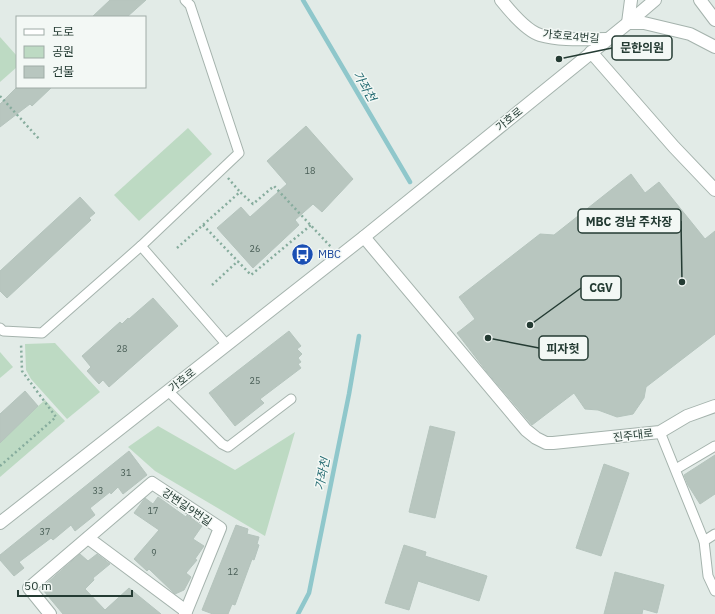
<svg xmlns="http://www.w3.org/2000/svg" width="715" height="614" viewBox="0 0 715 614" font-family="'IBM Plex Sans','Noto Sans KR',sans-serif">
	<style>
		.green { fill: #bddac3 }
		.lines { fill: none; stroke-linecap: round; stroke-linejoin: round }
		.stream { stroke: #8fc7cb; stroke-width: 4.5 }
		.building { fill: #b8c6bf; stroke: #b5c4bd }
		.service-casing { stroke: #a5b3ad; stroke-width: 11 }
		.minor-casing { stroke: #a5b3ad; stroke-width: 14 }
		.tertiary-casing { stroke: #a5b3ad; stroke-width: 14 }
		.path { stroke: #86ac9d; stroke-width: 2.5; stroke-dasharray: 2 3; stroke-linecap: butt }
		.service { stroke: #fff; stroke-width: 9 }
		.minor { stroke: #fff; stroke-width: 12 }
		.tertiary { stroke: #fff; stroke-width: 12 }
		.labels { text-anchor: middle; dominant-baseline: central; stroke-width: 3; stroke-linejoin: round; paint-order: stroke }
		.number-label { font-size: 9px; fill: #495e56 }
		.street-label { font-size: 11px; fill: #243b33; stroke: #f3f8f5 }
		.transit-label { font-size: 11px; fill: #164399; stroke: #f3f8f5; text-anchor: start }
		.water-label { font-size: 12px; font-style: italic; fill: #236a71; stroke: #f3f8f5 }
		.leader { fill: none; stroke: #243b33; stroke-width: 1.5 }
		.callout-dot { fill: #243b33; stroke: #f3f8f5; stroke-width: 1.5 }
		.callout { fill: #f3f8f5; stroke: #243b33; stroke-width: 1.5 }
		.callout-label { font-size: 12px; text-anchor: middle; font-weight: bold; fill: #243b33 }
	</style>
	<rect width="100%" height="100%" fill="#e2ebe7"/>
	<!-- green -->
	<g class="green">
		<polygon points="0,37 17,56 17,67 0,82"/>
		<polygon points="188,128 212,154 139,221 114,195"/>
		<polygon points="55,343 100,392 67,419 31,379 26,370 25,344"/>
		<polygon points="0,352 13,367 0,378"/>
		<polygon points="45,400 65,421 0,477 0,440"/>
		<polygon points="158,426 235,470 295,432 265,536 155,471 128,447"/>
	</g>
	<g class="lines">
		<!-- stream -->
		<g class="stream">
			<polyline points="303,0 410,182"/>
			<polyline points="298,614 309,593 349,394 359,336"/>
		</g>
	</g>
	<!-- building -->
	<g class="building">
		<polygon points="110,0 146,0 127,17 92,17"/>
		<polygon points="17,87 52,87 32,106 30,104 0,127 0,104"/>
		<polygon points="306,126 353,179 322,212 313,204 295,220 299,225 253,268 217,228 241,207 250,217 287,184 267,161"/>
		<polygon points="631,174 645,193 659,182 705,239 715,231 715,334 646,387 644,398 633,414 617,417 598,410 585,409 574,393 532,425 487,372 457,333 475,319 459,297 540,234 554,235"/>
		<polygon points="80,197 95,213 89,218 91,220 7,298 0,291 0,271"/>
		<polygon points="153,298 178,326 109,387 103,380 99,384 87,371 91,367 82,356 120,322 122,324 128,318 129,319"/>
		<polygon points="289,331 301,346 297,349 302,354 298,358 301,362 298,364 301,368 260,399 264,403 235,426 209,393"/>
		<polygon points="25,391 38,406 0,443 0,414"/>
		<polygon points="430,426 455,432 435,518 409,512"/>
		<polygon points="129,451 147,475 123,494 118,487 111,494 110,492 90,508 95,515 75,531 71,525 53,540 51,538 19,562 24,568 14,576 0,560 0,555"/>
		<polygon points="715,455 715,494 700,504 688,485 684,475"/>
		<polygon points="604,464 629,473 601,556 576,548"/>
		<polygon points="158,497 186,517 187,515 202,526 193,539 204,546 195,559 197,560 186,573 191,577 184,590 175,594 149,569 147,571 134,559 159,530 134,513 145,498 153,504"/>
		<polygon points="236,525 248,529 247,534 259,537 257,544 259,545 254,560 252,559 235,605 232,604 228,614 213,614 202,610"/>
		<polygon points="404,545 426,552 425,556 487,576 479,601 418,581 409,610 385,603"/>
		<polygon points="80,554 88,561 97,554 110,564 93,578 94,580 85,589 105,610 129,588 161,614 63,614 43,590 49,586 47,583"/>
		<polygon points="615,572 664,585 657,613 643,609 642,614 604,614"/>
	</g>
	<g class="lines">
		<defs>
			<g id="service">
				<polyline points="141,246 239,153 190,5 185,0"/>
				<polyline points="0,328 3,331 42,333 141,246 227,345"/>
				<polyline points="168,391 222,444 228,447 291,399"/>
				<polyline points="660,432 704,541 715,534"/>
				<polyline points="676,469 715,446"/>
				<polyline points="704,541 708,576 715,591"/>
			</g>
			<g id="minor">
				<path d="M501,0C509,10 527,31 540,35C561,41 585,39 607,39"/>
				<polyline points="631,0 628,23 644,23 690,34 715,47"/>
				<polyline points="591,52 674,147 715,190"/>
				<polyline points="364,237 526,430 536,438 546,443 553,443 660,432 687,416 715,406"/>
				<polyline points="88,538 186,611"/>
				<polyline points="50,614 29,588 152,483 220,528 185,614"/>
			</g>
			<g id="tertiary">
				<polyline points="700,0 715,20"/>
				<polyline points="0,523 364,237 628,23 655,0"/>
			</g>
		</defs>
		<!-- service casing -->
		<use href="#service" class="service-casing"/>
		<!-- minor casing -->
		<use href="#minor" class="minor-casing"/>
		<!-- tertiary casing -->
		<use href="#tertiary" class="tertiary-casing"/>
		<!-- path -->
		<g class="path">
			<polyline points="0,96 40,140"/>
			<polyline points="228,178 240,192"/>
			<polyline points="203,225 251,275 311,225"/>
			<polyline points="177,248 240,192 253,204 274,186 331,247"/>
			<polyline points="212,285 238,261"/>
			<polyline points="0,466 56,417 22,371 21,343"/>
		</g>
		<!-- service -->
		<use href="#service" class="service"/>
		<!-- minor -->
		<use href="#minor" class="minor"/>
		<!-- tertiary -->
		<use href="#tertiary" class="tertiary"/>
	</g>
	<!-- icons -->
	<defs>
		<symbol id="bus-disc" viewBox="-11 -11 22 22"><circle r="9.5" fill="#1a4fb4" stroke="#f3f8f5"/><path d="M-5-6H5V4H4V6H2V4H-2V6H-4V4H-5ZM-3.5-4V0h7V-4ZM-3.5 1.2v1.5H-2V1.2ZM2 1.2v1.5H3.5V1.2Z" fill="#fff"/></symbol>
	</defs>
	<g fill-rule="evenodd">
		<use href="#bus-disc" x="290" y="242" width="25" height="25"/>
	</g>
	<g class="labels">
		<!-- number labels -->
		<g class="number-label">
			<text x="310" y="170">18</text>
			<text x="255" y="248">26</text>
			<text x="122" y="348">28</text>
			<text x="255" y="380">25</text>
			<text x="126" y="472">31</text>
			<text x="98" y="490">33</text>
			<text x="153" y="510">17</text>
			<text x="45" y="531">37</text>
			<text x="154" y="552">9</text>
			<text x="233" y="571">12</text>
		</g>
		<!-- street labels -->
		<g class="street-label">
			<text transform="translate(571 36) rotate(5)">가호로4번길</text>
			<text transform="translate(509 119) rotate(-39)">가호로</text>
			<text transform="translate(182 380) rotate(-38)">가호로</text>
			<text transform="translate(633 435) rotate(-7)">진주대로</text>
			<text transform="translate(187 507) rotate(34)">강변길9번길</text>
		</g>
		<!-- transit labels -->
		<g class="transit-label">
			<text x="318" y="254">MBC</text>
		</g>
		<!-- water labels -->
		<g class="water-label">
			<text transform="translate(365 86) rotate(60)">가좌천</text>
			<text transform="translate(322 474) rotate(-79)">가좌천</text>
		</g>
	</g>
	<!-- callouts -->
	<path class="leader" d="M559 59L612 48M682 282L681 221M530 325L581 288M488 338L539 348"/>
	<g class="callout-dot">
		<circle cx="559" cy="59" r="4"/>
		<circle cx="682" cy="282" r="4"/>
		<circle cx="530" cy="325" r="4"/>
		<circle cx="488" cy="338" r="4"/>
	</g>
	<g class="callout">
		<rect x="612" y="36" width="60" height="24" rx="4"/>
		<rect x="578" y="209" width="103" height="24" rx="4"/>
		<rect x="581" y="276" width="40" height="24" rx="4"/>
		<rect x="539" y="336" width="49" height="24" rx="4"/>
	</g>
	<g class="callout-label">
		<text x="642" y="52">문한의원</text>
		<text x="629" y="226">MBC 경남 주차장</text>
		<text x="601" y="292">CGV</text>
		<text x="563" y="353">피자헛</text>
	</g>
	<!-- legend -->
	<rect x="16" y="16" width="130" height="72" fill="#f3f8f5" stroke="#a0aca7"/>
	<rect x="24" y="29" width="20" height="6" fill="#ffffff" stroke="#a0aca7"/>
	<text x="52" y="36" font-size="12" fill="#243b33">도로</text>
	<rect x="24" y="46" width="20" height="12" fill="#bddac3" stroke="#a0aca7"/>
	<text x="52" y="56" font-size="12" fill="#243b33">공원</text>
	<rect x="24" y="66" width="20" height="12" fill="#b8c6bf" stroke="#a0aca7"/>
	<text x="52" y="76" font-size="12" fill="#243b33">건물</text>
	<!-- scale -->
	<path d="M18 590v6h114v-6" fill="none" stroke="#243b33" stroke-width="2"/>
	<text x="24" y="590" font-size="12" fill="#243b33" stroke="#f3f8f5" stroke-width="3" paint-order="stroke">50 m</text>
</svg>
